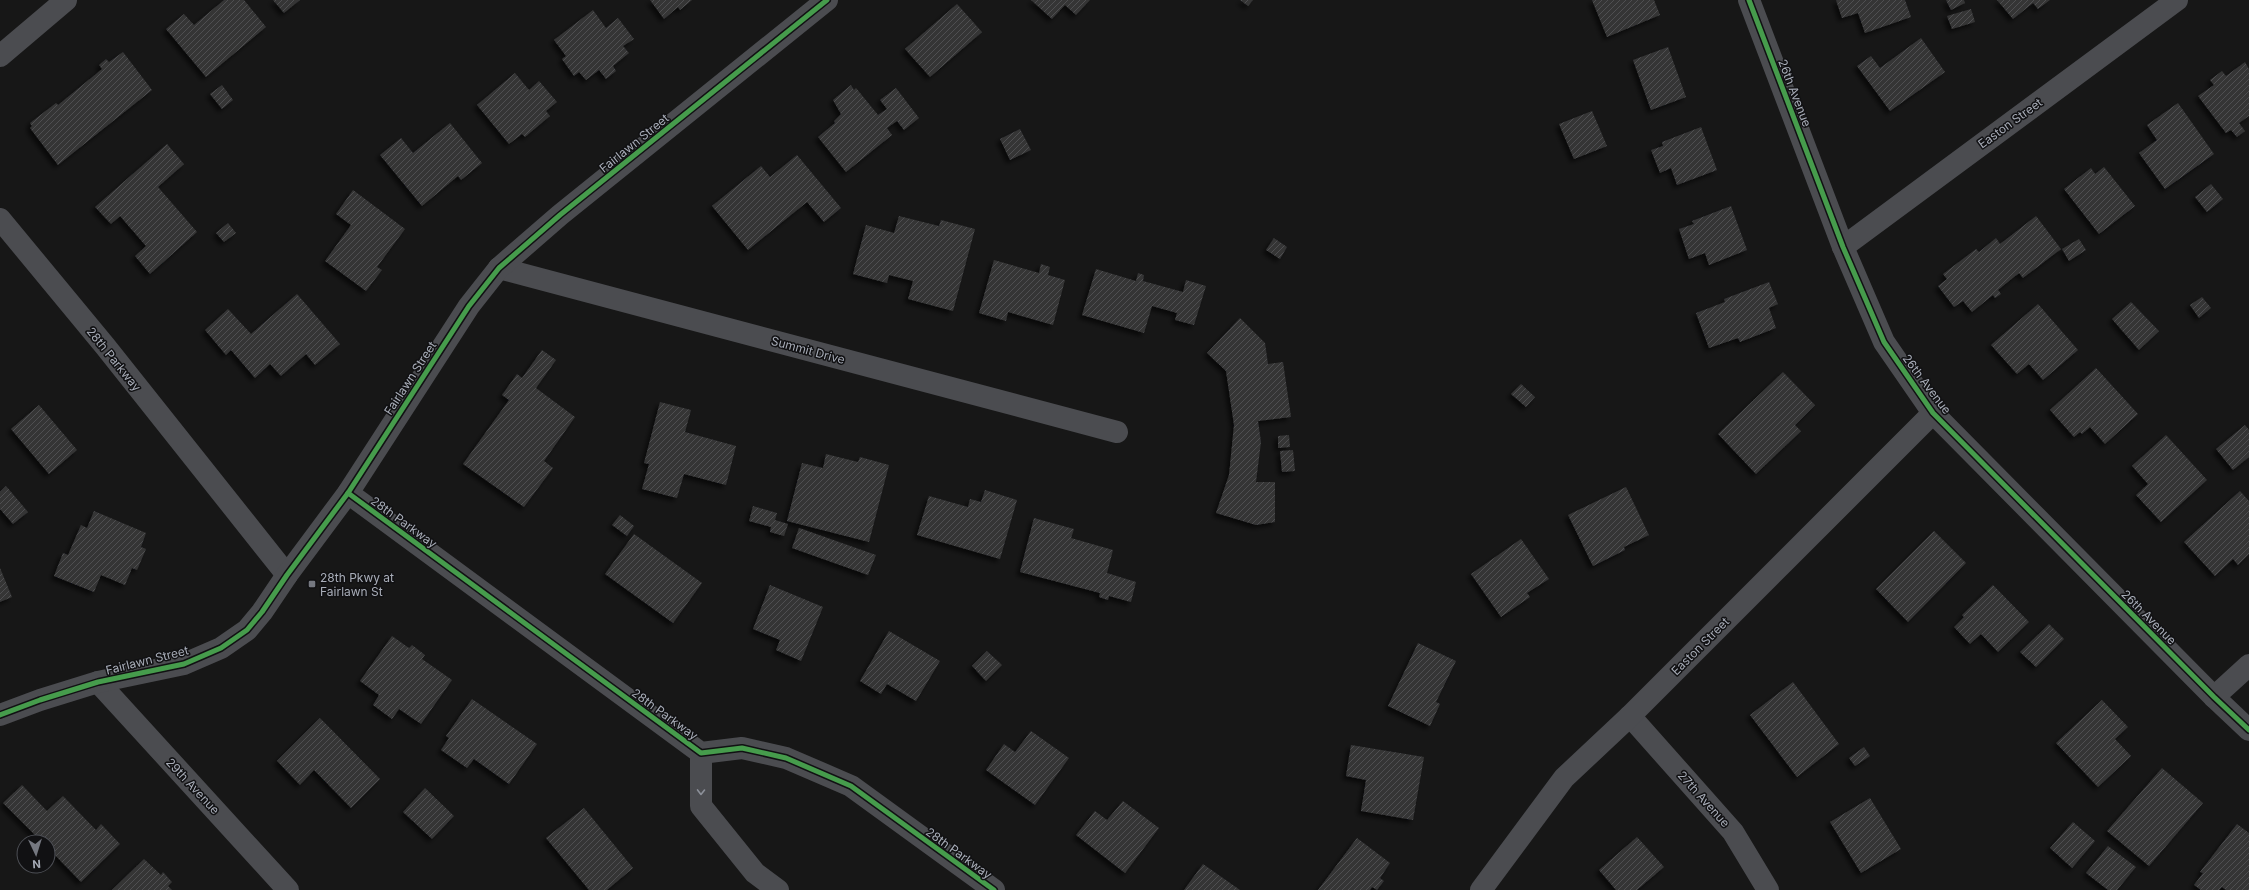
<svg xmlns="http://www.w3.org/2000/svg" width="2249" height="890" viewBox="0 0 2249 890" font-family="Inter,sans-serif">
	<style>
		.building { fill: url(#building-hatch); filter: url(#shadow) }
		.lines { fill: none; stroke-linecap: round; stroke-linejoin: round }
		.street { stroke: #4b4c50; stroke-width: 22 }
		.cycleway-casing { stroke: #111113; stroke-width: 8 }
		.cycleway { stroke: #469c4c; stroke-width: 5 }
		.oneway { stroke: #8c9099 }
		.poi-dot { fill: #757880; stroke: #111113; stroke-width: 1.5 }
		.labels { text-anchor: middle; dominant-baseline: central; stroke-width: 3; stroke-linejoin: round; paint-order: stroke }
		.street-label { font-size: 12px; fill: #a8adb8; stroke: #111113 }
		.poi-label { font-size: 12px; fill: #a8adb8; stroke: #111113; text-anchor: start }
	</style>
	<defs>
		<pattern id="building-hatch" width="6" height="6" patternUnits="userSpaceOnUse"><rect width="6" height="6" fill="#353536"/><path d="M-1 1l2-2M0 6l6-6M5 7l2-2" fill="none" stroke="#4f5051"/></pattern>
		<filter id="shadow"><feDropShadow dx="-3.5" dy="3.5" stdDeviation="2" flood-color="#0009"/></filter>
	</defs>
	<rect width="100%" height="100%" fill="#171717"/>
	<!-- building -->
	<g class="building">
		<polygon points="224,0 244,0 266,27 206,77 166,29 184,14 194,25"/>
		<polygon points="273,0 300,0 284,13"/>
		<polygon points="650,0 692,0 680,10 678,7 664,19"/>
		<polygon points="1031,0 1090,0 1076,15 1065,5 1052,19"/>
		<polygon points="1240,0 1253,0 1248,6"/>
		<polygon points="1592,0 1654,0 1660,15 1607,37"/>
		<polygon points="1836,0 1905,0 1911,17 1865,33 1858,13 1842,18"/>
		<polygon points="1946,0 1964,0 1965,3 1951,10"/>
		<polygon points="1997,0 2050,0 2038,9 2033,3 2013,19"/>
		<polygon points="957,4 982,32 930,77 905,49"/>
		<polygon points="1971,9 1975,22 1952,29 1947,16"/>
		<polygon points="593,10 606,28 618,18 634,39 623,46 629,53 613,66 616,71 606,79 599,70 586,80 579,72 574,76 562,59 566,56 554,40"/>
		<polygon points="1921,38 1945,72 1890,111 1857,66 1871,56 1880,68"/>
		<polygon points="1668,47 1686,97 1651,110 1633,60"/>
		<polygon points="123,52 152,90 58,165 30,128 32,126 30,123 56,103 58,105 102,69 99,65 106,59 109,62"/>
		<polygon points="2245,62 2249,69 2249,116 2239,123 2245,131 2237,137 2231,130 2226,133 2198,96 2214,85 2210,80 2222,71 2226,76"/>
		<polygon points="515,73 529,90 539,81 557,102 546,111 550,116 525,137 522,134 509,144 477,105"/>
		<polygon points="222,85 233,100 222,109 210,94"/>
		<polygon points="851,85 854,90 856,88 878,115 887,109 880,100 896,88 919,118 904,130 897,121 887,128 892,135 846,172 818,137 835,123 834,121 841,114 833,100"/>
		<polygon points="2178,103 2214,154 2165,189 2139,153 2157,140 2147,125"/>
		<polygon points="1592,111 1607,146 1574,159 1559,124"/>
		<polygon points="450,123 482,163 461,180 458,176 422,206 380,155 401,138 413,153"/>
		<polygon points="1701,127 1717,170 1677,185 1671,168 1660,173 1651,150 1663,146 1662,142"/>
		<polygon points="1020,129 1031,150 1010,160 1000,139"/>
		<polygon points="167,144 184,164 158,187 197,232 150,274 135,256 146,246 120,216 111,224 95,207"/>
		<polygon points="797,155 841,208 824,222 807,202 748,250 712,206 761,166 770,177"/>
		<polygon points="2104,167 2135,206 2099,234 2064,189 2091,168 2095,174"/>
		<polygon points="2211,184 2223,199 2207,212 2195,197"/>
		<polygon points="353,190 405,229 377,267 382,270 366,291 325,261 351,225 336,214"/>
		<polygon points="1731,206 1747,250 1709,265 1705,253 1689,259 1679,229 1694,224 1692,221"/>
		<polygon points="899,216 939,226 941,220 975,229 953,311 908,299 913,281 889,275 887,283 853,274 866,225 894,233"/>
		<polygon points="2036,216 2061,249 2023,278 2019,273 1998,290 2001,294 1995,298 1993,295 1972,312 1963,301 1954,307 1938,286 1947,279 1943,274 1976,249 1979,252 1996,238 2000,244"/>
		<polygon points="228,223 236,233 224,242 216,233"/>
		<polygon points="1274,238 1287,247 1280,259 1266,250"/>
		<polygon points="2079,239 2086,250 2069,261 2062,249"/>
		<polygon points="994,260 1039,273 1041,264 1050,267 1048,275 1065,280 1053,325 1008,312 1006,321 979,313"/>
		<polygon points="1096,269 1136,281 1138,273 1144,275 1143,281 1183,292 1186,280 1206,286 1194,325 1175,320 1177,313 1152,306 1144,333 1082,315"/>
		<polygon points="1769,282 1778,304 1769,308 1776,328 1740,342 1738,338 1709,348 1696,313 1725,302 1724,299"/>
		<polygon points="297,294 340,344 315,365 306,354 281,376 270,364 255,378 231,350 226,355 205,330 228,309 251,334"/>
		<polygon points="2202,297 2211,308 2199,318 2190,305"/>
		<polygon points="2131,302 2159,331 2139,350 2112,319"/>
		<polygon points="2038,304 2078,350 2043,380 2029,364 2017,374 1991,345"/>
		<polygon points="1240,318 1265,343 1268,364 1283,362 1291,417 1258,421 1261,442 1256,482 1275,482 1275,522 1256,525 1216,513 1229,475 1234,425 1226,371 1207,353"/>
		<polygon points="542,350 556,360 536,388 575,417 544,461 553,468 524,507 463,464 509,400 502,395 517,374 522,378"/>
		<polygon points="2096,368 2138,414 2105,444 2090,427 2082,434 2080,432 2074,437 2050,410"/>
		<polygon points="1783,372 1815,405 1795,425 1801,431 1756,474 1718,434"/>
		<polygon points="1521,384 1535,397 1526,407 1511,394"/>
		<polygon points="660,402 691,410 685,432 736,446 726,485 684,474 677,498 642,489 649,464 644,463"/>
		<polygon points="39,405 77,450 49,474 11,429"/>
		<polygon points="2245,425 2249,430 2249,457 2233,470 2216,449"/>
		<polygon points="1289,435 1290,447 1278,448 1278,436"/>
		<polygon points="2166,435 2207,480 2161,522 2136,495 2148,484 2132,466"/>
		<polygon points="1293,450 1295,471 1282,472 1280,451"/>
		<polygon points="826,454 858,462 860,457 889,465 869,542 787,521 802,463 823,468"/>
		<polygon points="6,486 28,512 13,524 0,509 0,492"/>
		<polygon points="1626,487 1649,535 1624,547 1625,550 1593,566 1568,515"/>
		<polygon points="985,490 1017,500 1000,559 917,535 929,496 968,507 970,499 981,502"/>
		<polygon points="2240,491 2249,501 2249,554 2238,565 2233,559 2215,576 2184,542"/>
		<polygon points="753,506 777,513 775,520 788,524 784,536 770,532 771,527 749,521"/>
		<polygon points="94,511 146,533 141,547 146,549 137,570 132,568 125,585 101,575 94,592 54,576 63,553 68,555 81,525 87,528"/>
		<polygon points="620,515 634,526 627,536 612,525"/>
		<polygon points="1034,518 1074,529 1071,538 1113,550 1107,573 1136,582 1131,602 1109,596 1108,600 1099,597 1100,593 1020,572"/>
		<polygon points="799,528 876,555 868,575 792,548"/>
		<polygon points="1934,531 1966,563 1908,622 1876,589"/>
		<polygon points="634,534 702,583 673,623 605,574"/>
		<polygon points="1521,539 1549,579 1527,593 1530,597 1501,617 1471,574"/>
		<polygon points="0,568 12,597 0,602"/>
		<polygon points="770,585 823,607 801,661 776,650 780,640 753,629"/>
		<polygon points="1993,585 2029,622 1998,652 1981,634 1970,644 1954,627 1964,617 1962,615"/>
		<polygon points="2049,624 2064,639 2036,667 2020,652"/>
		<polygon points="889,631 940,661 916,701 887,684 881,694 860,681"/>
		<polygon points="392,636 409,648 412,645 425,655 422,659 452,680 421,724 399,709 392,719 373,705 379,695 360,681"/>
		<polygon points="1418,643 1456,661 1436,702 1440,704 1430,726 1388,706"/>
		<polygon points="987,651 1002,665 986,681 972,666"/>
		<polygon points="1793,682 1839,744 1797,777 1750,715"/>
		<polygon points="472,699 537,744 509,784 474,759 467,768 441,750 449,738 446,736"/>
		<polygon points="2102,700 2128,727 2115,739 2131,756 2098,787 2056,743"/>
		<polygon points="320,718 380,779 351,808 314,770 300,785 277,761"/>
		<polygon points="1031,731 1069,758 1035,805 986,770 1004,744 1015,752"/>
		<polygon points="1351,745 1424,757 1413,820 1361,811 1366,780 1346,776"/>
		<polygon points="1864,747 1870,756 1855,766 1849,758"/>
		<polygon points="2162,768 2203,803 2149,866 2107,831"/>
		<polygon points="22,785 47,811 63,796 96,830 101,824 120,844 81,882 48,848 48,842 42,842 3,803"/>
		<polygon points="425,788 454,816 432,839 403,812"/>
		<polygon points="1870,798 1901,849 1861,873 1830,822"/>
		<polygon points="1123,801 1159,828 1125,873 1076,835 1095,811 1107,820"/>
		<polygon points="584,808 633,868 607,890 589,890 546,838"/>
		<polygon points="2073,822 2095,841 2072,868 2050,848"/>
		<polygon points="2237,824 2249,833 2249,890 2226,890 2222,887 2219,890 2201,890 2194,885 2203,873 2200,872"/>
		<polygon points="1637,837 1664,867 1637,890 1616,890 1599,870"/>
		<polygon points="1357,838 1390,863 1380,878 1384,881 1377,890 1372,887 1370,890 1318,890"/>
		<polygon points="2108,846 2136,867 2117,890 2108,890 2086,873"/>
		<polygon points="144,859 161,875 163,872 172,882 168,886 172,890 112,890"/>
		<polygon points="1203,864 1240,890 1184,890"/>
	</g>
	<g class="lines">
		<!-- street -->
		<g class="street">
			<polyline points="1749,0 1843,247 1884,342 1933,413 2214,697 2249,730"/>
			<polyline points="0,56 66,0"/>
			<polyline points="0,219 105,346 287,575"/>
			<polyline points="1843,247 2177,0"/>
			<polyline points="499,268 1117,432"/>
			<polyline points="348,493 701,753 742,748 786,758 851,786 994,890"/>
			<polyline points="98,682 288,890"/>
			<polyline points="2214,697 2249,665"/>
			<polyline points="0,715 40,700 98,682 184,664 221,648 247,630 262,612 287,575 348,493 469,306 499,268 560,215 827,0"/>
			<polyline points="1630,716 1733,832 1768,890"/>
			<polyline points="701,753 701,806 755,873 778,890"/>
			<polyline points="1481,890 1564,778 1630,716 1933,413"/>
		</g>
		<defs>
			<g id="cycleway">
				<polyline points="1749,0 1843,247 1884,342 1933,413 2214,697 2249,730"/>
				<polyline points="348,493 701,753 742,748 786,758 851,786 994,890"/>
				<polyline points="0,715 40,700 98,682 184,664 221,648 247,630 262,612 287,575 348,493 469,306 499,268 560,215 827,0"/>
			</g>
		</defs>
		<!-- cycleway casing -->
		<use href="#cycleway" class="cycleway-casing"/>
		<!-- cycleway -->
		<use href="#cycleway" class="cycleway"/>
	</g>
	<!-- one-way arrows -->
	<defs><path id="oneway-chevron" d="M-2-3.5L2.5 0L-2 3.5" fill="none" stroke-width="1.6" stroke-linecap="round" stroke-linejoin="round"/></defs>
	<use class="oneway" href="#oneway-chevron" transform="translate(701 792) rotate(91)"/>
	<!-- markers -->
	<rect class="poi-dot" x="308" y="580" width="8" height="8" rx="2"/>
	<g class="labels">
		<!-- street labels -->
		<g class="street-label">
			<text transform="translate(1795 93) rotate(69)">26th Avenue</text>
			<text transform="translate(2010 123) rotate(-36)">Easton Street</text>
			<text transform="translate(634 143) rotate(-39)">Fairlawn Street</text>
			<text transform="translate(808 350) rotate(15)">Summit Drive</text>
			<text transform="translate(114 359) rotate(51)">28th Parkway</text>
			<text transform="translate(410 378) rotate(-57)">Fairlawn Street</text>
			<text transform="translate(1927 384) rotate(53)">26th Avenue</text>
			<text transform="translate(404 522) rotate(36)">28th Parkway</text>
			<text transform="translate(2149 617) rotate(45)">26th Avenue</text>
			<text transform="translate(1700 646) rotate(-45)">Easton Street</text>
			<text transform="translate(147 660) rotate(-14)">Fairlawn Street</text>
			<text transform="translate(665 714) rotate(36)">28th Parkway</text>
			<text transform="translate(193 786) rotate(47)">29th Avenue</text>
			<text transform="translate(1704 799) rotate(48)">27th Avenue</text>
			<text transform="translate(959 853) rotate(36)">28th Parkway</text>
		</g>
		<!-- poi labels -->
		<g class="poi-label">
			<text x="320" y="577">28th Pkwy at<tspan x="320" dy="14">Fairlawn St</tspan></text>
		</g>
	</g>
	<!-- north arrow -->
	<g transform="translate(36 854) rotate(176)"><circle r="19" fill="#111113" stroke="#4d4f55"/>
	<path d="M0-3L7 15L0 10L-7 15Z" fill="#757880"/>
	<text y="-6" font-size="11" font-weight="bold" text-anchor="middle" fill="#a8adb8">N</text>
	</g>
</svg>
